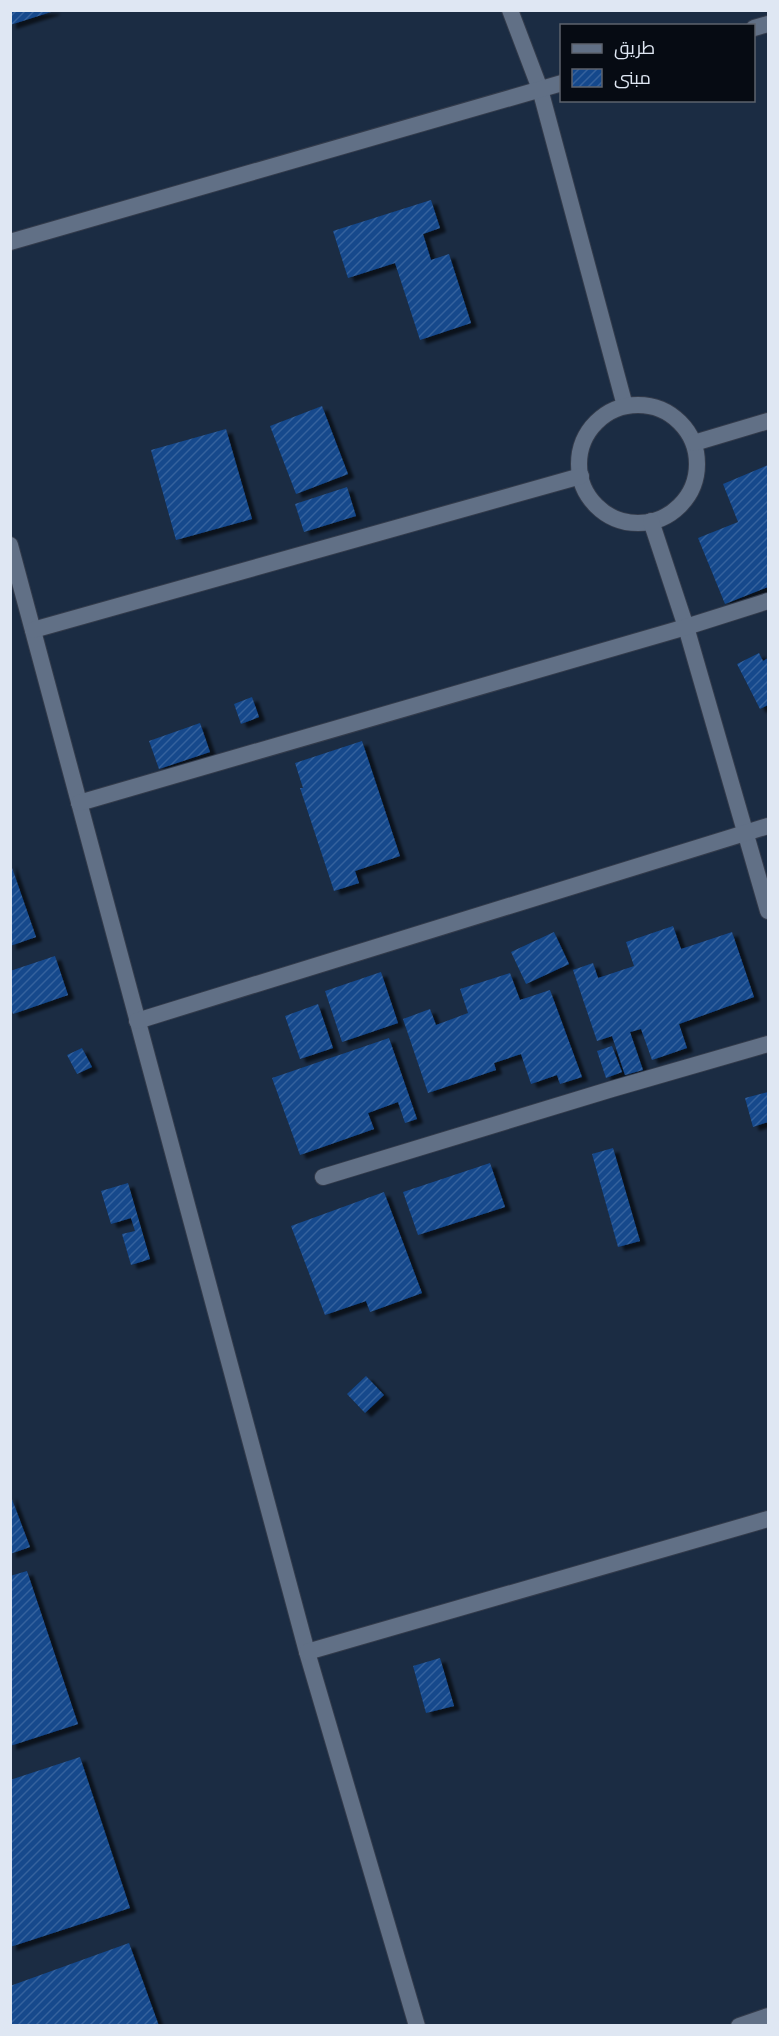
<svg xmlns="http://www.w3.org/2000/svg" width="779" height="2036" viewBox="0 0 779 2036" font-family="Overpass,Cairo,sans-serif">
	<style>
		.built { fill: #1b2c43; fill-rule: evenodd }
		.building { fill: url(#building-hatch); filter: url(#shadow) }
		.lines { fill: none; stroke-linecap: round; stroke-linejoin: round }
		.minor-casing { stroke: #333b4b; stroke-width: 18 }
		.minor { stroke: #617086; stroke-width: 16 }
	</style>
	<defs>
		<pattern id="building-hatch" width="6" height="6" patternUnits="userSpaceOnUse" patternTransform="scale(1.5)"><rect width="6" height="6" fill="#14488c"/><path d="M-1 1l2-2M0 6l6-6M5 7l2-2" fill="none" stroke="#36629d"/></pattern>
		<filter id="shadow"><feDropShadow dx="6" dy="4" stdDeviation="1.5" flood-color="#0009"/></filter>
	</defs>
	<rect width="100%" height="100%" fill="#162234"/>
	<!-- built -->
	<path class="built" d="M11,11H768V2025H11ZM562,26H754V100H562Z"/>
	<!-- building -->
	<g class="building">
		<polygon points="10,10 54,10 54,11 10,25"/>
		<polygon points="431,200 440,228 423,234 431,260 449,254 471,323 420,340 395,263 348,278 333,231"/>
		<polygon points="322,406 348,474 296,494 270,426"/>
		<polygon points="226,429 252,519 176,540 151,450"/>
		<polygon points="768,465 768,587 725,604 698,538 738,522 723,484"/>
		<polygon points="347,487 356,516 304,532 295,504"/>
		<polygon points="759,653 763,661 768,658 768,705 760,709 737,664"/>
		<polygon points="252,697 259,717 241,724 234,704"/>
		<polygon points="200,723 210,752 159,769 149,741"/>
		<polygon points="362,741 400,856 355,871 359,883 334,891 300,788 303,788 295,763"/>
		<polygon points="10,862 36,937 10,946"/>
		<polygon points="673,926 681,949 732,932 754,997 679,1024 687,1048 652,1060 641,1029 630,1032 643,1070 625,1075 612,1036 597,1041 573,970 593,963 598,978 634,966 626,942"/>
		<polygon points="554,932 569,964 526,984 511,952"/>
		<polygon points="55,956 68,995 13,1014 10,1006 10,971"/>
		<polygon points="381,972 398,1023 342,1042 325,991"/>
		<polygon points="510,973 520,1000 550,990 582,1077 560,1084 557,1075 531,1084 521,1054 494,1063 496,1070 428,1093 403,1019 430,1009 436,1025 468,1013 460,989"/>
		<polygon points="318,1004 333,1048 300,1059 285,1016"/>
		<polygon points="389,1038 417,1119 405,1123 398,1102 368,1113 374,1129 300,1155 272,1078"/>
		<polygon points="612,1046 622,1072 606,1078 597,1051"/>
		<polygon points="82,1048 92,1067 77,1074 67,1055"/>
		<polygon points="768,1092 768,1122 753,1127 745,1098"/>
		<polygon points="613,1148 640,1241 618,1247 592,1154"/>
		<polygon points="490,1163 505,1207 418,1235 403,1192"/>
		<polygon points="128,1183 150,1259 131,1265 122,1234 135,1231 131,1218 111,1224 101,1191"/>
		<polygon points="384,1192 422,1293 370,1312 366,1301 325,1315 291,1226"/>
		<polygon points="366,1376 384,1395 365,1413 347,1394"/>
		<polygon points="10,1494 30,1547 10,1554"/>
		<polygon points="27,1571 78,1724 10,1746 10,1576"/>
		<polygon points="440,1658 454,1706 426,1713 413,1666"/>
		<polygon points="80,1757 130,1908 10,1947 10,1780"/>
		<polygon points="129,1943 159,2026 10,2026 10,1986"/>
	</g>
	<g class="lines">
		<defs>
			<g id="minor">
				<polyline points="510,10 540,89 625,406"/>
				<polyline points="754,28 768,24"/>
				<polyline points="10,242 562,83"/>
				<circle cx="638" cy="464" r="59"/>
				<polyline points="694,443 768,421"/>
				<polyline points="651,521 686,627 768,911"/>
				<polyline points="10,545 307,1652 417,2026"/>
				<polyline points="33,630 581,476"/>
				<polyline points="79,803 686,627 768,601"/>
				<polyline points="137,1021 768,826"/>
				<polyline points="323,1177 612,1089 768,1044"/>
				<polyline points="307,1652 768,1519"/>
				<polyline points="739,2026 768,2016"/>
			</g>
		</defs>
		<!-- minor casing -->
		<use href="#minor" class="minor-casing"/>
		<!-- minor -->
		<use href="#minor" class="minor"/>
	</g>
	<!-- border -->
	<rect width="779" height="2036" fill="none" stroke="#dfe7f3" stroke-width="24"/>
	<!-- legend -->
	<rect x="560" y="24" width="195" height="78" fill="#060b13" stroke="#5d636d" stroke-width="1.5"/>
	<rect x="572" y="44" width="30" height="9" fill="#617086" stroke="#5d636d" stroke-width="1.5"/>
	<text x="614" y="54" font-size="18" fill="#dfe7f3">طريق</text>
	<rect x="572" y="69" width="30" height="18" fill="url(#building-hatch)" stroke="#5d636d" stroke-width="1.5"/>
	<text x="614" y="84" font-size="18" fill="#dfe7f3">مبنى</text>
</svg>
